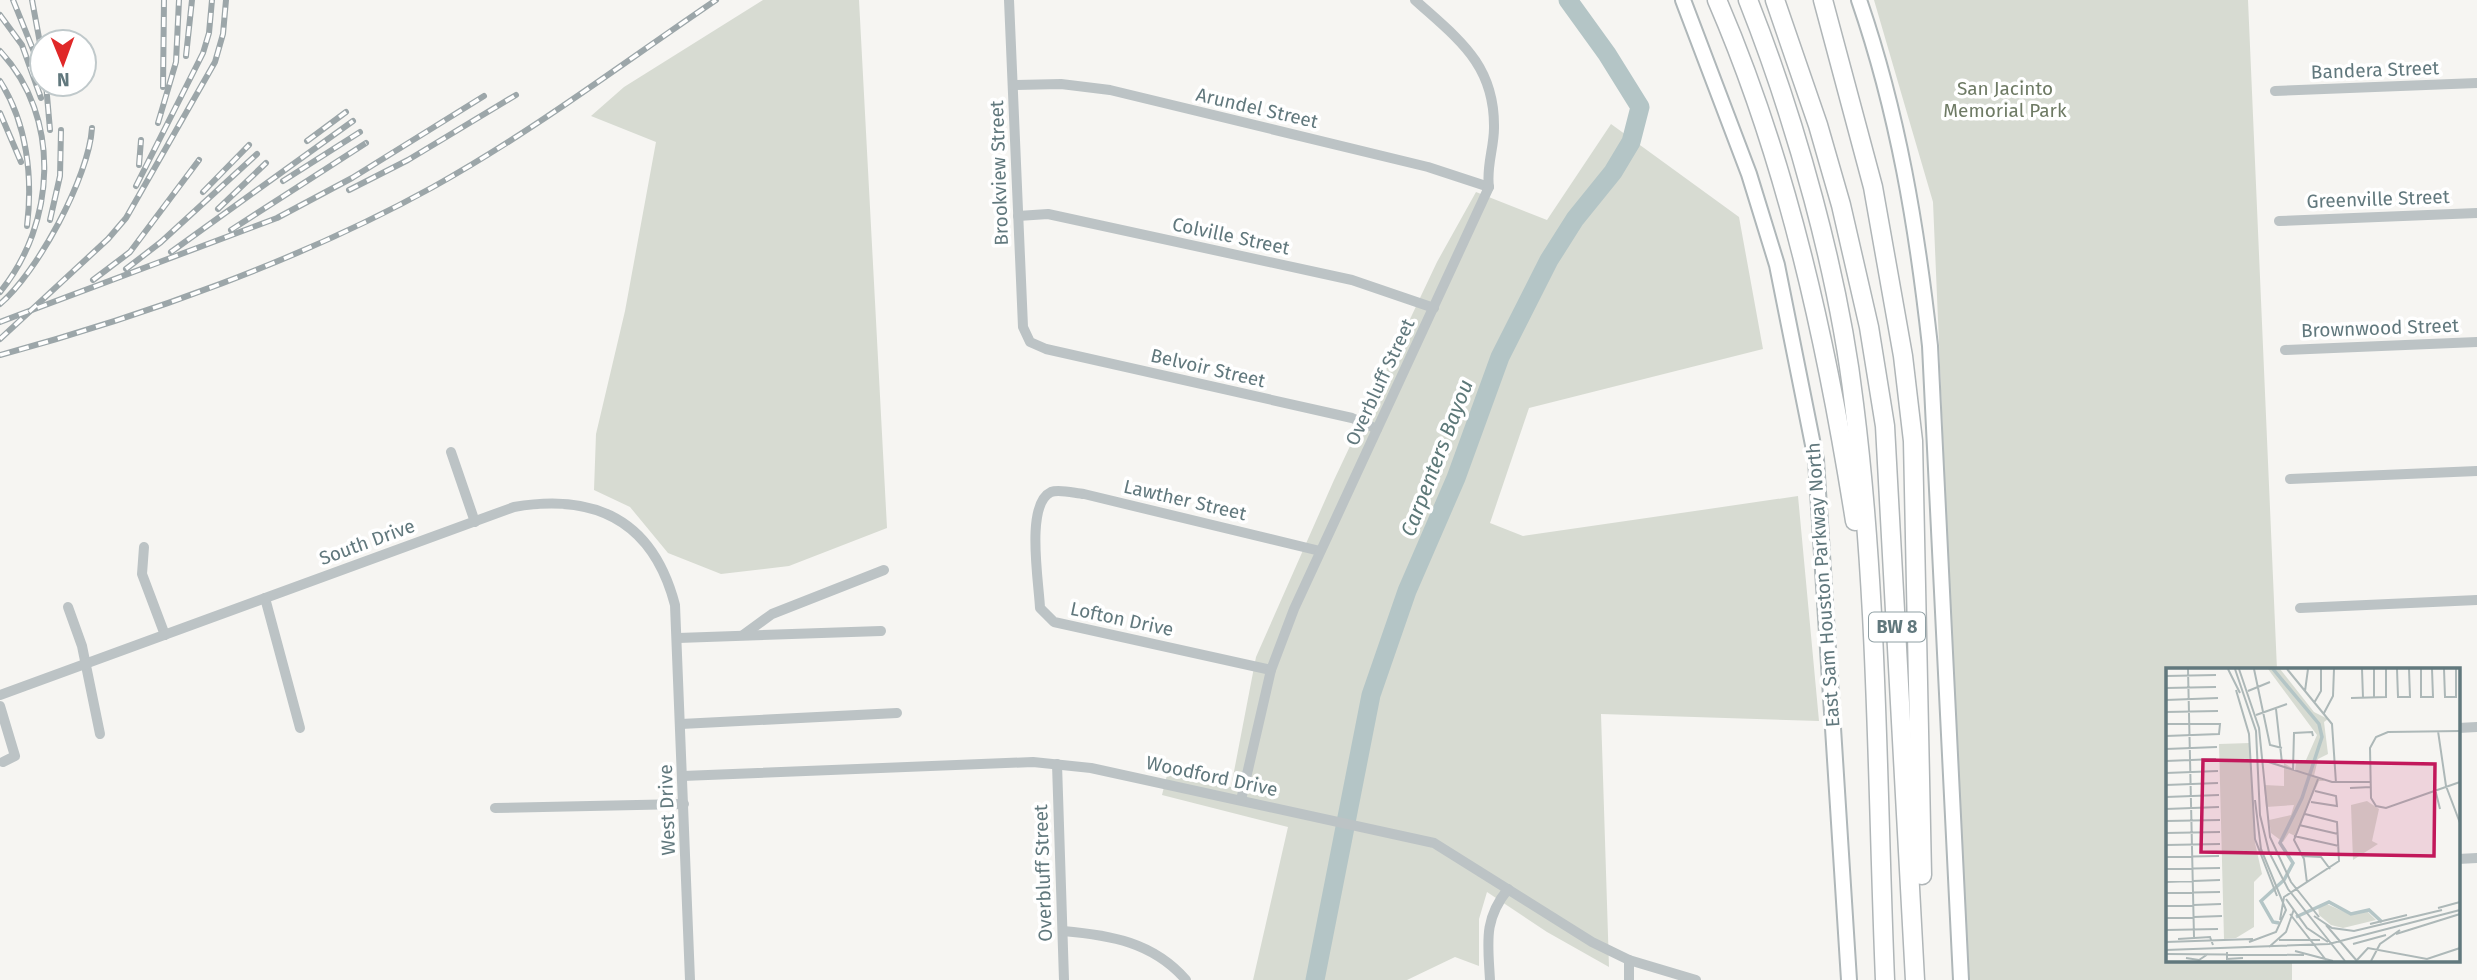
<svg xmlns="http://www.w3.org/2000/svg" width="2477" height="980" viewBox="0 0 2477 980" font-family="'Fira Sans',sans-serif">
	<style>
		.green { fill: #d7dbd2 }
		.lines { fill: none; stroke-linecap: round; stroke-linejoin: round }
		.river { stroke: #b4c5c6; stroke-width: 19 }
		.secondary-casing { stroke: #afb7b9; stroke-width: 18 }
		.motorway-casing { stroke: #b0b6b8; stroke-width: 21 }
		.minor { stroke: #bcc3c5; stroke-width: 10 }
		.secondary { stroke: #fff; stroke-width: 14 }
		.motorway { stroke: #fff; stroke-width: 18 }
		.rail-casing { stroke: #9ca6a9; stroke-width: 6 }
		.rail { stroke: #fff; stroke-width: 3.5; stroke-dasharray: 10; stroke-linecap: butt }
		.labels { text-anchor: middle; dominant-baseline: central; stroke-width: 7; stroke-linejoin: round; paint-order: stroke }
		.shield { fill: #fff; stroke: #90a0a4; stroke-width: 2 }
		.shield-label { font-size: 18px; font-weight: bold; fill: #61787d }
		.street-label { font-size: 19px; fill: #61787d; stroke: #fff }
		.park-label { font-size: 19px; fill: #6e7a64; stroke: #fff }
		.water-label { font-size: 21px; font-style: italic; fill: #5c7878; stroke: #fff }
		.inset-river { fill: none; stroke: #b4c5c6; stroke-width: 3.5 }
		.inset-road { fill: none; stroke: #adb8b8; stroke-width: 2 }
		.view { fill: #c2185b; fill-opacity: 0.15; stroke: #c2185b; stroke-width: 3.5 }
		.inset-edge { fill: none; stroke: #61787d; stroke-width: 3.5 }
	</style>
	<rect width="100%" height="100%" fill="#f6f5f2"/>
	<!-- green -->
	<g class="green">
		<polygon points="763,0 859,0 887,528 789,566 721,574 668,553 630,507 594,490 596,434 625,311 656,142 591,116 624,87"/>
		<polygon points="1874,0 2248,0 2277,670 2167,670 2167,961 2292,961 2292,980 1966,980 1933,202"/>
		<polygon points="1611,124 1739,217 1763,349 1529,408 1490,523 1523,536 1798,496 1819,721 1601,714 1609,967 1547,932 1487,892 1479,919 1479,966 1455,957 1407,980 1253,980 1288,827 1162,795 1167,775 1231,787 1256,657 1334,480 1437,262 1476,192 1547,220"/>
	</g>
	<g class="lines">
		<!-- river -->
		<polyline class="river" points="1315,980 1371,695 1407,591 1456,478 1500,357 1549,260 1575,219 1613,172 1631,142 1640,107 1607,54 1568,0"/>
		<defs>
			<g id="secondary">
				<polyline points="1683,0 1749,174 1777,265 1816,460 1849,980"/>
				<path d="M1859,0C1898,113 1917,228 1930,346L1961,980"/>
			</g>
			<g id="motorway">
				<path d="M1717,0C1788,164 1827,344 1855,521"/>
				<path d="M1748,0C1796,121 1839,275 1854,404C1878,594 1877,788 1885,980"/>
				<polyline points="1775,0 1818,125 1841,205 1869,327 1885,426 1915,980"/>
				<polyline points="1823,0 1873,187 1903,356 1913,441 1922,875"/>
			</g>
		</defs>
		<!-- secondary casing -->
		<use href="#secondary" class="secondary-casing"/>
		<!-- motorway casing -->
		<use href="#motorway" class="motorway-casing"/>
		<!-- minor -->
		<g class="minor">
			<polyline points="1009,0 1023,327 1030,342 1046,349 1352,418 1377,429"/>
			<polyline points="1013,85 1061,84 1110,90 1428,167 1489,187"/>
			<polyline points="2275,91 2477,83"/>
			<polyline points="1018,216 1048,214 1352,280 1434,308"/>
			<polyline points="2279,221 2477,213"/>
			<polyline points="2285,350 2477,342"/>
			<polyline points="451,452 475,522"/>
			<polyline points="2290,479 2477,471"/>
			<polyline points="144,547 142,574 165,635"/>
			<polyline points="265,598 300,728"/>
			<polyline points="68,607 82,646 100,734"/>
			<polyline points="2300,608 2477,600"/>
			<polyline points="743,635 772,614 884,570"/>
			<polyline points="678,638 881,631"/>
			<path d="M1271,670L1054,622L1040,608C1039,583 1025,504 1051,492C1059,489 1074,493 1084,494L1320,551"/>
			<path d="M0,695L514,507C596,493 653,521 675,605L690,980"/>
			<polyline points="0,706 15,756 3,762"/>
			<polyline points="681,724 897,713"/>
			<polyline points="2458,728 2477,727"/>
			<polyline points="1057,764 1064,980"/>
			<polyline points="683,776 1033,762 1091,768 1434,843 1592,942 1629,960 1696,980"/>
			<path d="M1241,800L1271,670L1294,609L1489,187C1486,167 1494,148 1494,128C1495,64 1458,39 1415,0"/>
			<polyline points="495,808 684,804"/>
			<polyline points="2458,859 2477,858"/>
			<path d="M1063,931C1110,935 1153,942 1186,980"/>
			<polyline points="1629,960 1629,980"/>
			<path d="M1490,980C1488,943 1483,920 1508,889"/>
		</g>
		<!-- secondary -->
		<use href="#secondary" class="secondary"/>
		<!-- motorway -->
		<use href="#motorway" class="motorway"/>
		<defs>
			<g id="rail">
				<polyline points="13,0 34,52"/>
				<polyline points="32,0 42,54"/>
				<polyline points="0,15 22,45 41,98"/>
				<path d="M0,51C62,117 56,224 0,292"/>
				<polyline points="186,56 192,0"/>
				<path d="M0,81C27,123 33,177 27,226"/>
				<polyline points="46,84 50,130"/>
				<polyline points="163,87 164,0"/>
				<polyline points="0,113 21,162"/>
				<polyline points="158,123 176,62 179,0"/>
				<polyline points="307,141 346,112"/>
				<polyline points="139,165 141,140"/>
				<polyline points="283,181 360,132"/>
				<polyline points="136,186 203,53 209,33 212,0"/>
				<polyline points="349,190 408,160 516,95"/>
				<polyline points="203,192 249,145"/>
				<polyline points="218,209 266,163"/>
				<polyline points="50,220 60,176 61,130"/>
				<polyline points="231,230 366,143"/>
				<polyline points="171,252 353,121"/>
				<polyline points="126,269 161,242 257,154"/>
				<polyline points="93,280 130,252 199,160"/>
				<path d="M0,304C37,273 89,177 92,128"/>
				<polyline points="0,322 277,218 352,178 484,96"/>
				<polyline points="0,339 108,239 126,218 215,62 223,34 226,0"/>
				<path d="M0,355C144,316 303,259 433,187C532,132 623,63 716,0"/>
			</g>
		</defs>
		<!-- rail casing -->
		<use href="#rail" class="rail-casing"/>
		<!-- rail -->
		<use href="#rail" class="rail"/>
	</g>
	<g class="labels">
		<!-- shield labels -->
		<rect class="shield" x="1869" y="612.5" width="56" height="29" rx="5"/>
		<g class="shield-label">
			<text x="1897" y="627">BW 8</text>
		</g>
		<!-- street labels -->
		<g class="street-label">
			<text transform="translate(2375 70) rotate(-2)">Bandera Street</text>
			<text transform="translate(1257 108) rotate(13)">Arundel Street</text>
			<text transform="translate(999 173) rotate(-92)">Brookview Street</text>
			<text transform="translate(2378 199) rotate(-2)">Greenville Street</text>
			<text transform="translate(1231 236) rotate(12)">Colville Street</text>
			<text transform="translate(2380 328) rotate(-2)">Brownwood Street</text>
			<text transform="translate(1208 368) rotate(13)">Belvoir Street</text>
			<text transform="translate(1380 382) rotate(-65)">Overbluff Street</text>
			<text transform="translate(1185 500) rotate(13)">Lawther Street</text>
			<text transform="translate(367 542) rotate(-20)">South Drive</text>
			<text transform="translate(1823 585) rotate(-94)">East Sam Houston Parkway North</text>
			<text transform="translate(1122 619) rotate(12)">Lofton Drive</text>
			<text transform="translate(1212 776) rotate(12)">Woodford Drive</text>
			<text transform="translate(667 810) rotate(-92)">West Drive</text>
			<text transform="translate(1043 873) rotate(-92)">Overbluff Street</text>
		</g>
		<!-- park labels -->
		<g class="park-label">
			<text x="2005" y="88">San Jacinto<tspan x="2005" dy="22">Memorial Park</tspan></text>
		</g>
		<!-- water labels -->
		<g class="water-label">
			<text transform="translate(1437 458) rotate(-69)">Carpenters Bayou</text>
		</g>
	</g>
	<!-- overview -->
	<g transform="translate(2166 668)">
		<rect width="294" height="294" fill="#f6f5f2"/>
		<path d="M102,1H114L148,44L162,51L158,54L162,86L152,91L148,108L159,113H153L129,168L123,165L117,174L105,165L103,152L125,147L128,137L100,139L98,117L118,118V95L129,102L130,95L140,92L151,67ZM84,75L89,175L96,206L88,214V259L70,270L58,271L53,76ZM201,133L213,141L206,173L212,176L187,192L185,137ZM161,236L185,247L200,242L210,252L177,260L165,257L153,247L152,238Z" fill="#d7dbd2"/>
		<path class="inset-river" d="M107,1L153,56L156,69L136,130L114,175L127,195L118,212L95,233L107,254L113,255M130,249L163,234L185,246L203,242L216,254"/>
		<path class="inset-road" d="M22,1L28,269M62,1L74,25M69,1L90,63L94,147L103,184L122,221L179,293M73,1L93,60L104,169L125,214L153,249M88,1L104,77L116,80M121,1L166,56L170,115M196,1L197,30M208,1V30M231,1L232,29H244L243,1M255,1V29H267L266,1M278,1L279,29H290V1M0,8L50,7M0,20L50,19M70,22L83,66L89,171L111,228M82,23L104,14M139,23L142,1M185,30L220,29V1M0,32L52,30M148,35L155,23V1M110,41L116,95M0,44L52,43M158,45L167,28L168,1M90,47L121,36M0,56H54L53,66L0,68M272,63L280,118L294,155M294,63L222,64L210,69L204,80L205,130L210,138L220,140L294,114M0,81L51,79M96,92L166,114H205M0,93L50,91M127,102L128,65L146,64L147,68M0,105L52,103M0,117L52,115M268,117L274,141M184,120L205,119M0,129L53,127M145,134L171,138L170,128L149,123M0,141L53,139M0,153L54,152M133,157L172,166M0,165L54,164M128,168L173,178M0,177L54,176M136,188L155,189L164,201M0,189L53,188M0,201L54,200M0,214L54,212M141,215L138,191L128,172L152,111M0,225L54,224M120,231L141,260L162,274M0,238L55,236M272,240L294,234M124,246L160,292M148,248L166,260L188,263L276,242M0,250L56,248M114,252L118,229L173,193L171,154L139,146M204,256L241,247M160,257L191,293M0,262L52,261M230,266L294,246M12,271L44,269L47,277M113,272H154M0,274L87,271M83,274L110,264L120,242L95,181L89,132M187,276L220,267M103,279L120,264L128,241M0,282L163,276L294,242M129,283L167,293M61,284V291L77,290M0,286L138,287M20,290L33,292L42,286M191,292L202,280L261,291L294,280M205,293L214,276L234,262"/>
		<path class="view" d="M37,92L269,96L268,188L35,184Z"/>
		<rect width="294" height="294" class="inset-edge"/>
	</g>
	<!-- north arrow -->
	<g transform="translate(63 63) rotate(179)"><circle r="33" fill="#ffffff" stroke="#c0c9cb" stroke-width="2"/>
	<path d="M0-5L12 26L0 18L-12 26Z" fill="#e02828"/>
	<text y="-10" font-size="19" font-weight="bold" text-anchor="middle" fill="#61787d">N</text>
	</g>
</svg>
